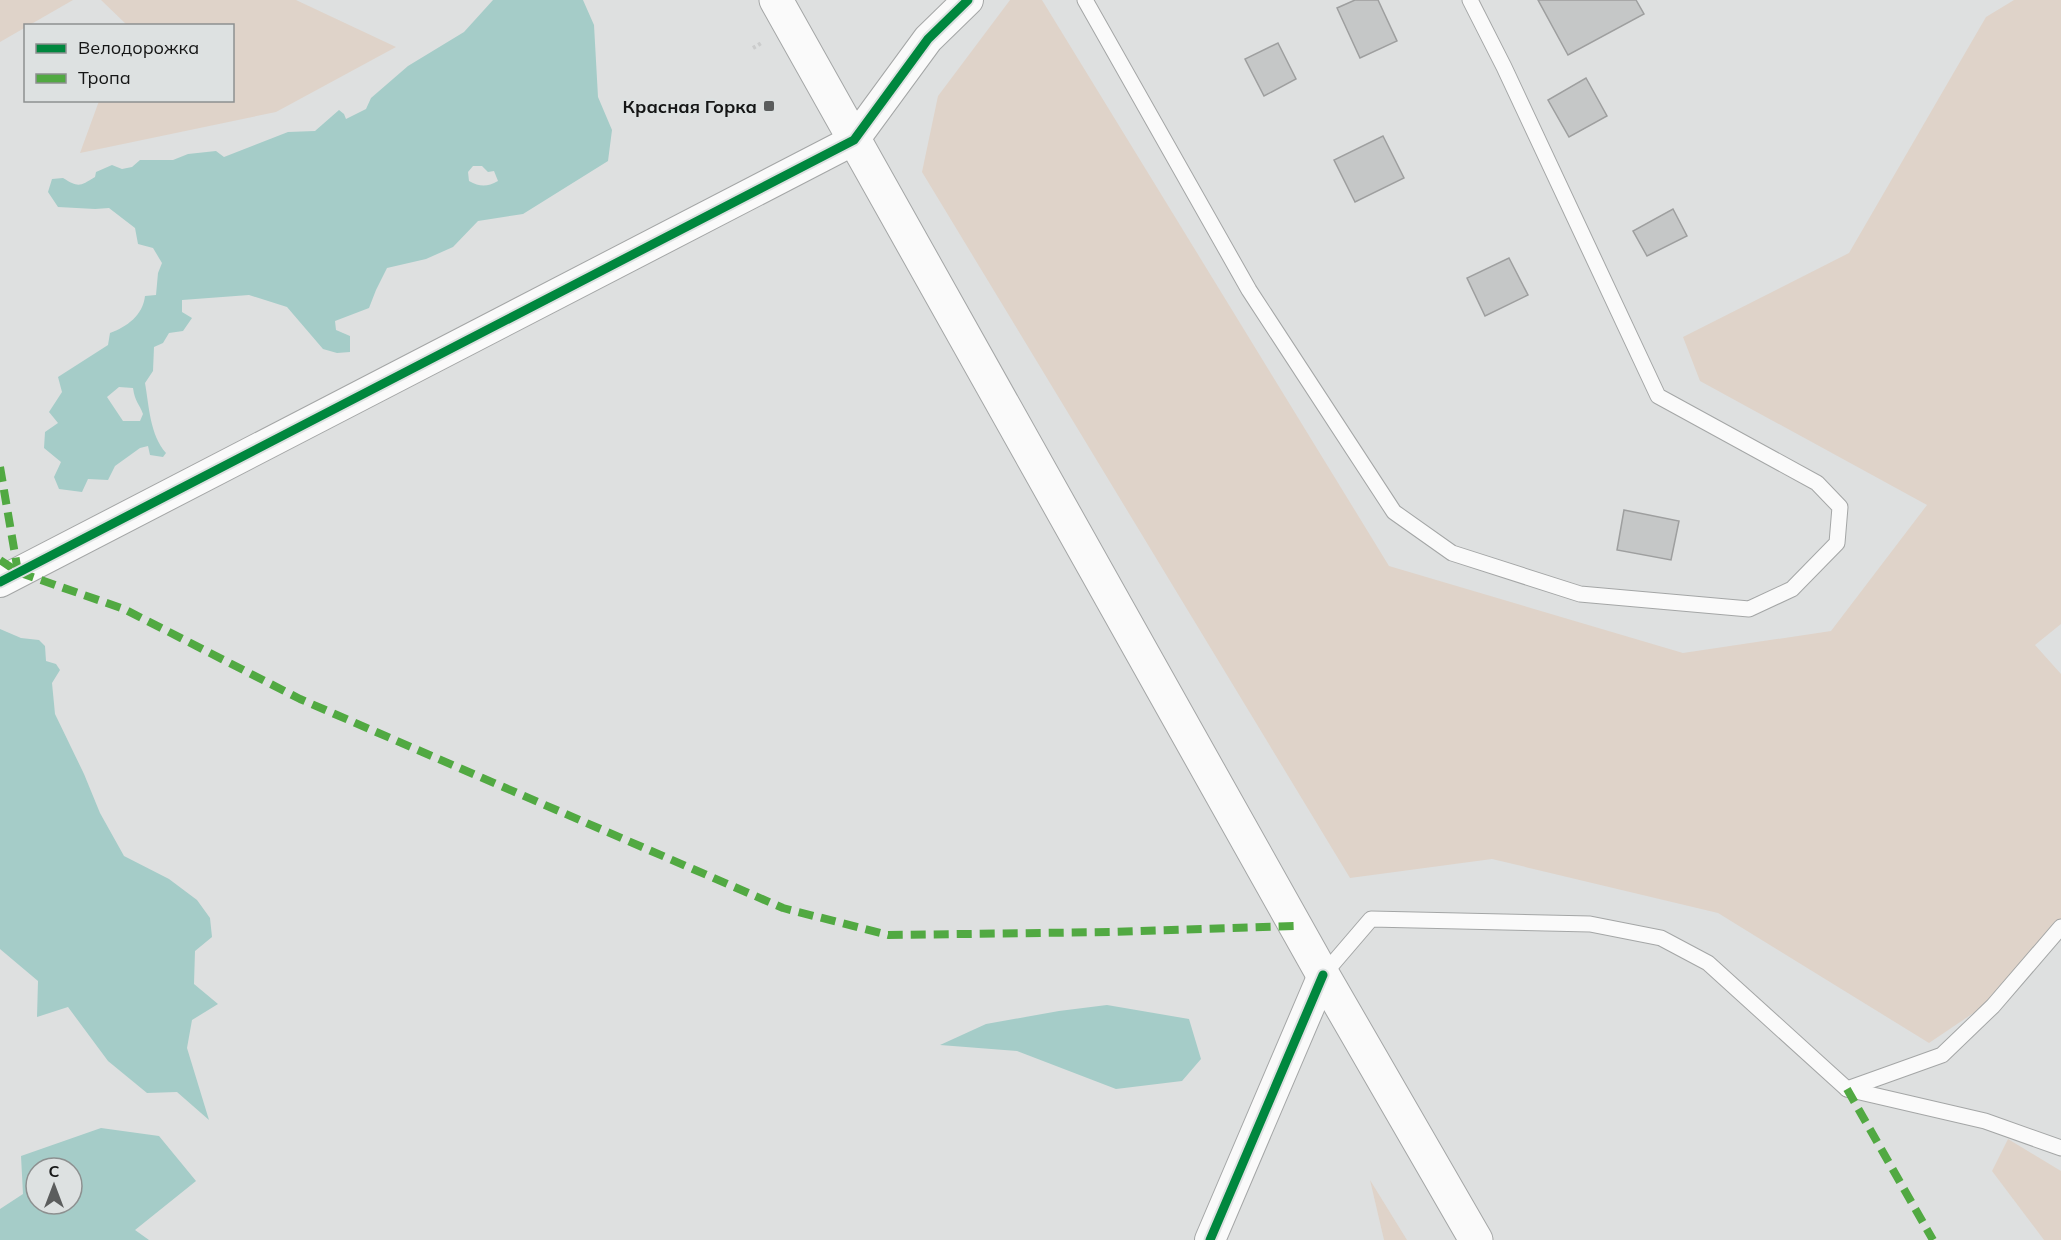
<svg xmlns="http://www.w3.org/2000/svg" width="2061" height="1240" viewBox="0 0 2061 1240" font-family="Mulish,sans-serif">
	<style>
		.green { fill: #dfd3c9 }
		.water { fill: #a5ccc8; fill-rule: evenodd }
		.building { fill: #c5c7c7; stroke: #9e9f9f; stroke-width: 1.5 }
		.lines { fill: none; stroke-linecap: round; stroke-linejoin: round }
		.lane-casing { stroke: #a4a6a6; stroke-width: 17 }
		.street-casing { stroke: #a4a6a6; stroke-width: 32 }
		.secondary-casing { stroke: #a4a6a6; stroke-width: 35 }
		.path { stroke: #cbcccc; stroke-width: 4; stroke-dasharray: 3 3; stroke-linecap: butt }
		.lane { stroke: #fafafa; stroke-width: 15 }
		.street { stroke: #fafafa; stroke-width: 30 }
		.secondary { stroke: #fafafa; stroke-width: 33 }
		.quiet { stroke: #51a942; stroke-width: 8; stroke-dasharray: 15 8; stroke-linecap: butt }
		.cycleway-casing { stroke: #dde1e1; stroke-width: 13 }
		.cycleway { stroke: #00873e; stroke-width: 9 }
		.poi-dot { fill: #5b5d5d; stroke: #dde1e1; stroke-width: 2 }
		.labels { text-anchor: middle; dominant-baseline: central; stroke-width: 4.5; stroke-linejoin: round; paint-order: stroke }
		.poi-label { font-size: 18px; font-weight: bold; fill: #151616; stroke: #dde1e1; text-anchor: end }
	</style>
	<rect width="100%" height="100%" fill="#dee0e0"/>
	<!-- green -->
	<g class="green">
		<polygon points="0,0 73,0 0,42"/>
		<polygon points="101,0 296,0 396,47 276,112 80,153 99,101 232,100 232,26 127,25"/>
		<polygon points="1010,0 1042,0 1389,566 1683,653 1831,631 1927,505 1700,381 1683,337 1849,253 1986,17 2014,0 2061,0 2061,624 2035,645 2061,674 2061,919 2015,985 1929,1043 1718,913 1492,859 1350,878 922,172 938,96"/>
		<polygon points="2008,1139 2061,1171 2061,1240 2044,1240 1992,1171"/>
		<polygon points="1370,1180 1407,1240 1384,1240"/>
	</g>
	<!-- water -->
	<g class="water">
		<path d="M493,0H583L594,25L598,97L612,130L608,161L523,214L478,221L453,247L426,259L387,268L376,290L369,308L335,321L336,330L350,336V352L337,353L323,349L287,307L249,295L182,300V312L192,318L183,331L169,333L163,343L154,347L153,371L145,383C149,406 150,435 166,453L163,457L150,455L148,446L140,448L115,466L108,480L88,479L82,492L59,489L54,477L61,462L44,448L45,432L58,423L49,412L62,392L58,377L108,345L110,333C127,327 143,315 145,296L156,295L158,273L162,263L153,248L138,244L135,228L109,208L95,209L58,207L48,192L52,179L63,178C79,188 80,186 95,177L96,172L112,165L122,169L132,167L140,160H173L188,154L216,151L224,157L288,132L315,131L339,110L344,114L346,119L366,109L371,98L408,66L464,32ZM473,166H482L488,172L494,171L498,181C487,187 480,187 469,181L468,172ZM119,387L133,388C135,402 139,403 143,414L140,421H123L107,397Z"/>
		<polygon points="0,629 21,638 39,640 45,646 46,661 56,664 60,670 52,683 55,714 84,774 100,813 124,856 169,879 197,900 210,918 212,937 195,951 194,984 218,1004 192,1020 187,1048 209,1120 177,1092 147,1093 108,1061 68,1007 37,1017 38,981 0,949"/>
		<polygon points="1107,1005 1189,1019 1201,1059 1182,1081 1116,1089 1017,1051 940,1045 986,1024 1059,1011"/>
		<path d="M101,1128L159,1136L196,1181L135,1230L149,1240H0V1209L23,1194L21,1156ZM36,1168H72V1204H36Z"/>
	</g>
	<!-- building -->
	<g class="building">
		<polygon points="1355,0 1378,0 1397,41 1360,58 1337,8"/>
		<polygon points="1538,0 1636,0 1644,14 1568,55"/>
		<polygon points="1278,43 1296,79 1264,96 1245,59"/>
		<polygon points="1586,78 1607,116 1569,137 1548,100"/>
		<polygon points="1383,136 1404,178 1355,202 1334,160"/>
		<polygon points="1673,209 1687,236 1647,256 1633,231"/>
		<polygon points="1509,258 1528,295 1485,316 1467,278"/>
		<polygon points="1624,510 1679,521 1671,560 1617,550"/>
	</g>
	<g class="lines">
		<defs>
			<g id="lane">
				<polyline points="1085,0 1249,290 1394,512 1452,553 1580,594 1749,609 1792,589 1837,543 1840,507 1817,483 1658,396 1504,67 1470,0"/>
				<polyline points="1323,975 1371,919 1590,924 1661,938 1708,963 1847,1089 1985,1121 2061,1148"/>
				<polyline points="1847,1089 1942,1055 1993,1006 2061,927"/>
			</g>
			<g id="street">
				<polyline points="0,582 854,140 928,39 968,0"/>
				<polyline points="1210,1240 1323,975"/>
			</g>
			<polyline id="secondary" points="776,0 1323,975 1476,1240"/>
		</defs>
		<!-- lane casing -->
		<use href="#lane" class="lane-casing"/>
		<!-- street casing -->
		<use href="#street" class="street-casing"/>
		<!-- secondary casing -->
		<use href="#secondary" class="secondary-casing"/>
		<!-- path -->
		<polyline class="path" points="753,48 763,42"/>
		<!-- lane -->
		<use href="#lane" class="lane"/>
		<!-- street -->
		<use href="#street" class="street"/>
		<!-- secondary -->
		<use href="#secondary" class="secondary"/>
		<!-- quiet -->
		<g class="quiet">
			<polyline points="0,467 18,572"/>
			<polyline points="0,560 18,572 124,609 300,699 783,908 888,935 1112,932 1296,926"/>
			<polyline points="1847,1089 1933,1240"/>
		</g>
		<defs>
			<g id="cycleway">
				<polyline points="0,582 854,140 928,39 968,0"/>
				<polyline points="1210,1240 1323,975"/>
			</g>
		</defs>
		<!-- cycleway casing -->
		<use href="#cycleway" class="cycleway-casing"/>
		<!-- cycleway -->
		<use href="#cycleway" class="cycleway"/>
	</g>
	<!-- markers -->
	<rect class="poi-dot" x="763" y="100" width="12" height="12" rx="3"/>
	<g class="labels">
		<!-- poi labels -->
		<g class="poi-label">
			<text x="757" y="106">Красная Горка</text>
		</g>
	</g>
	<!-- legend -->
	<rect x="24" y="24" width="210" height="78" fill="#dde1e1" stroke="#8d9090" stroke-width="1.5"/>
	<rect x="36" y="44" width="30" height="9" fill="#00873e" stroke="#8d9090" stroke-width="1.5"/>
	<text x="78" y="54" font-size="18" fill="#151616">Велодорожка</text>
	<rect x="36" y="74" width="30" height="9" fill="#51a942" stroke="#8d9090" stroke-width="1.5"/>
	<text x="78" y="84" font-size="18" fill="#151616">Тропа</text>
	<!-- north arrow -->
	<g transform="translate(54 1186)"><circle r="28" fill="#dde1e1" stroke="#8d9090" stroke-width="1.5"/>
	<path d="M0-4.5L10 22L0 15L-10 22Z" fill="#5b5d5d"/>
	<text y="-9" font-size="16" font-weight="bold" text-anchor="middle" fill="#151616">С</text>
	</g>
</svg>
